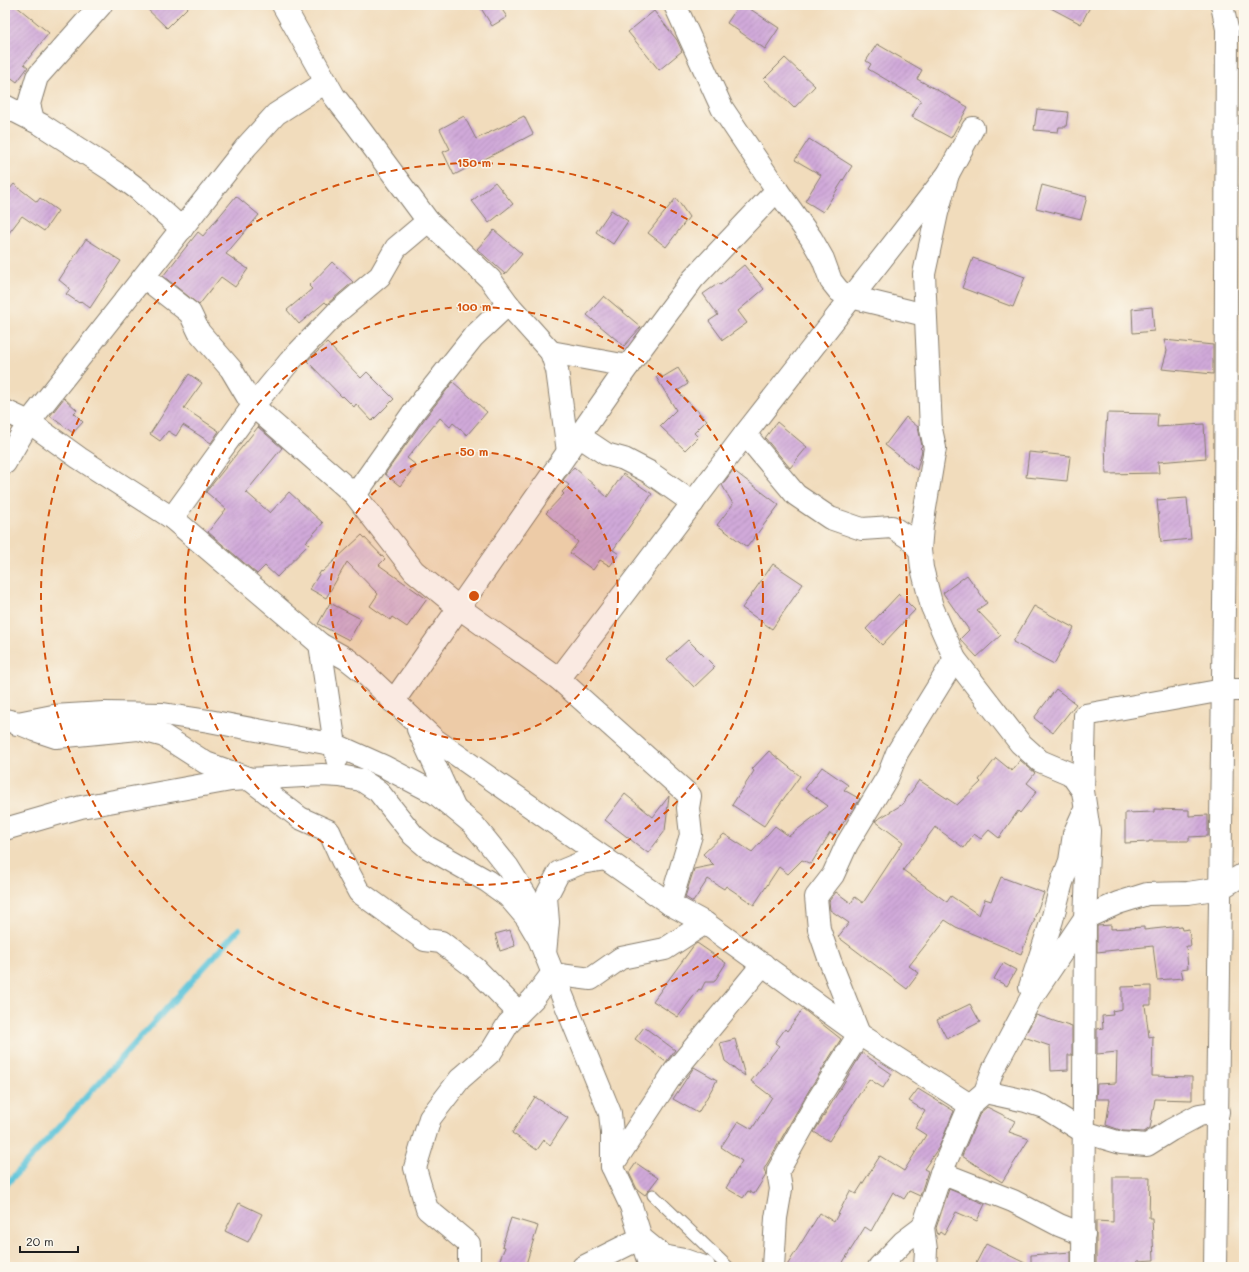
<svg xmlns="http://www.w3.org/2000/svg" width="1249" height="1272" viewBox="0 0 1249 1272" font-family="Mali,sans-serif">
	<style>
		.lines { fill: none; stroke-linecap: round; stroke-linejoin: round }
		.stream { stroke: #5ec5da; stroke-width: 6 }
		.building { fill: url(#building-hatch) }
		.lane-casing { stroke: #867c6c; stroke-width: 13 }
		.street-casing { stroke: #867c6c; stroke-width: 24 }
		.lane { stroke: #fff; stroke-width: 11 }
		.street { stroke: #fff; stroke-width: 22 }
		.ring { fill: none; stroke: #d4530e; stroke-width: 2; stroke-dasharray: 7 5 }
		.centre { fill: #d4530e; stroke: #fbf7ec; stroke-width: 2 }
		.ring-label { font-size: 12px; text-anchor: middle; font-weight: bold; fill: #d4530e; stroke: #fbf7ec; stroke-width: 3; stroke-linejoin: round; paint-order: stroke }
	</style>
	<defs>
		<pattern id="building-hatch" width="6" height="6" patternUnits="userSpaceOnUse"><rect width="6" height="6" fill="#d0a9d9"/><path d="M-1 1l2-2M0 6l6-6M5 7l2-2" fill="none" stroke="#b291ba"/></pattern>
	</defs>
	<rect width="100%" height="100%" fill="#fbf7ec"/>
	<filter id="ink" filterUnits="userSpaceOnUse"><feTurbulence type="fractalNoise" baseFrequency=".025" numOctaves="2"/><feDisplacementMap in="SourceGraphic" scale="8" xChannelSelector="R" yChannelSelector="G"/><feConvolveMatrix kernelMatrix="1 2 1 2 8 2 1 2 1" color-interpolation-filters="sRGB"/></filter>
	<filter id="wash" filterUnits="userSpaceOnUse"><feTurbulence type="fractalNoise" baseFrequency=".012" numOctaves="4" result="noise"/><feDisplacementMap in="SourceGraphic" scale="16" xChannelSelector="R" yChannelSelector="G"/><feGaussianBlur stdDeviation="0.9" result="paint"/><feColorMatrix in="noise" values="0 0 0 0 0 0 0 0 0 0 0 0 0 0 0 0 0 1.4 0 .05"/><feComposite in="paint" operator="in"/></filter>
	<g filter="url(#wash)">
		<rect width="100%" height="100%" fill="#f1dcbc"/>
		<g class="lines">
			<!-- stream -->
			<polyline class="stream" points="5,1186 239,929"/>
		</g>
		<g id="blocks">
			<!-- building -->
			<g class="building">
				<polygon points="5,5 15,5 49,33 24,64 28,67 17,82 5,73"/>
				<polygon points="143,5 190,5 167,28"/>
				<polygon points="479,5 499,5 507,17 492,26"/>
				<polygon points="739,5 744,5 779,28 765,49 727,23"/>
				<polygon points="1045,5 1091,5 1081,24"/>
				<polygon points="654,11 677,40 682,51 659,70 628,32"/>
				<polygon points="877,44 922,70 917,79 968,107 951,138 912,117 921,100 868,69 871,64 866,61"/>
				<polygon points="785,58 815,86 794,108 764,79"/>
				<polygon points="1037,109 1068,112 1066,127 1059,127 1058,132 1034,130"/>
				<polygon points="464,116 476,139 524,116 533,134 454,175 443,152 450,149 440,129"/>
				<polygon points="809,139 852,166 823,212 805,201 821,175 795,160"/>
				<polygon points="495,182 513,204 489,223 472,201"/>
				<polygon points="14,184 37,202 40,198 58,211 44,231 22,216 5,238 5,195"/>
				<polygon points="1042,185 1087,197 1081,219 1036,208"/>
				<polygon points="236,196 259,215 226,254 248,269 235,287 221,277 199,305 163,276 198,232 203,236"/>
				<polygon points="676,198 689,217 666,247 648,233"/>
				<polygon points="611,210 628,221 613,244 596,232"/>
				<polygon points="494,230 522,254 505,274 477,249"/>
				<polygon points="86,239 121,261 90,308 81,301 79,303 66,294 70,289 59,280"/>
				<polygon points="973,258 1025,277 1013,307 962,288"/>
				<polygon points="332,262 353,282 327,304 325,302 299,324 287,310 312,289 309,286"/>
				<polygon points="744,265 764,289 738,311 747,323 723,340 709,321 718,315 703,294 719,283 720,285"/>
				<polygon points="604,296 641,327 624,346 587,315"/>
				<polygon points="1152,307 1154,331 1133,333 1132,309"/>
				<polygon points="1164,340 1213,345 1213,374 1162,369 1167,351"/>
				<polygon points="327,343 361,378 367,372 394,399 372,421 356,404 354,407 343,396 342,397 307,361"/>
				<polygon points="678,368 688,384 677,391 707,420 694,433 698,437 685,450 660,426 676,410 656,377 660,374 663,377"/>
				<polygon points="189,374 202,383 184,408 219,431 211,443 183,425 176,436 168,431 160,441 150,434"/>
				<polygon points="453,382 487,412 467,435 453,423 450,427 440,418 407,458 416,465 400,486 385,474 425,418"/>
				<polygon points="64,398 77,410 74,413 83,422 73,433 50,416"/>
				<polygon points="1107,413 1158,414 1157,427 1204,424 1206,458 1158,462 1159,473 1106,474 1105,441"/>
				<polygon points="906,417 918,427 922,446 920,448 922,450 917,470 885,445"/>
				<polygon points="777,422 807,447 790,468 765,438"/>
				<polygon points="258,427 282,448 246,492 270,513 289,492 323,523 306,542 309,544 277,577 265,566 257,574 208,532 226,509 206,492"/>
				<polygon points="1029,452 1070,456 1067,481 1026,477"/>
				<polygon points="574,467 607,497 623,474 652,494 613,550 619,554 610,566 600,560 593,570 570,553 578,542 546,513 564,494 562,492 569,485 563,480"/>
				<polygon points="733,470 779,505 747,547 717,525 733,504 722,485"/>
				<polygon points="1187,498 1191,539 1161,542 1157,500"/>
				<polygon points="362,535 385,559 379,565 427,599 407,627 392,617 390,620 370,606 378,594 347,562 326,598 310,589 321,571 322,572"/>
				<polygon points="773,564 803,584 772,629 742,608"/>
				<polygon points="967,575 987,603 977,610 1001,635 977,657 960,639 969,630 943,593"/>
				<polygon points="899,594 915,610 882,645 866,629"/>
				<polygon points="330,603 361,619 349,640 318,624"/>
				<polygon points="1034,606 1074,628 1054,664 1013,642"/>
				<polygon points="688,640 715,667 694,687 667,659"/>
				<polygon points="1056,689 1076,704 1053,733 1034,718"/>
				<polygon points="769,751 800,776 764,826 732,805 754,771 752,769"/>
				<polygon points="996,758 1012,771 1020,760 1035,773 1027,783 1037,791 1020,813 1018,811 999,838 989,830 981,839 974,834 964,848 935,827 903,870 947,902 951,896 979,915 985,899 991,901 1001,877 1044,893 1034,919 1035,919 1021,954 956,927 945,920 909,966 919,973 907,989 838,937 849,923 830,910 829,901 836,892 851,903 855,897 863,903 903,842 875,821 903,804 919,780 957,805 981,782 979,780"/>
				<polygon points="822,767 848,785 844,790 860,799 834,836 830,833 811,864 802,860 788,874 779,867 754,905 726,886 724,889 708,879 693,902 685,897 694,869 714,865 703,854 724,834 752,852 775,826 789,836 828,806 805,789"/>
				<polygon points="625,794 653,817 669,796 665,831 648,853 605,820"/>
				<polygon points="1154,809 1189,810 1189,816 1208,815 1208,836 1189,837 1189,841 1149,841 1149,842 1125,843 1125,813 1154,812"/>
				<polygon points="1111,925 1111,929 1144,927 1144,930 1181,926 1182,930 1189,929 1191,946 1186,946 1188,968 1181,969 1183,978 1157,980 1153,946 1097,952 1097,926"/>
				<polygon points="510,930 515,946 500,951 495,934"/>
				<polygon points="697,943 726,963 714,982 705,982 701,990 699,989 678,1017 653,1001 694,945"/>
				<polygon points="1003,963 1016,970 1007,986 994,979"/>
				<polygon points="1151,986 1151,1005 1145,1005 1149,1037 1153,1036 1152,1076 1192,1077 1192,1100 1155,1099 1150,1128 1144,1132 1123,1131 1106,1125 1110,1099 1096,1099 1097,1084 1116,1083 1117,1052 1097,1054 1097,1029 1103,1028 1102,1016 1113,1015 1112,1011 1122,1009 1122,987"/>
				<polygon points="970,1004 980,1022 947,1039 937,1020"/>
				<polygon points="803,1009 841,1039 808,1092 764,1169 766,1175 754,1194 748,1191 743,1198 726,1188 742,1161 721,1147 738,1121 752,1129 772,1097 751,1081 779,1046 775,1043 785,1029 787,1031"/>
				<polygon points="1036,1015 1072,1027 1072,1055 1068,1055 1068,1070 1051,1071 1050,1046 1024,1037"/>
				<polygon points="644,1027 675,1050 666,1062 635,1039"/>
				<polygon points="735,1039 745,1076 725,1061 720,1043"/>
				<polygon points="862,1053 892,1074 883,1088 869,1079 829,1141 814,1132"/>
				<polygon points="694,1067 717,1080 698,1113 673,1099"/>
				<polygon points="918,1089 954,1111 939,1147 924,1169 928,1171 920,1196 909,1191 904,1199 893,1192 871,1231 865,1227 840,1267 786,1267 820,1213 834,1222 850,1191 856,1194 880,1156 904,1171 926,1135 915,1128 925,1111 909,1101"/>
				<polygon points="535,1097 568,1118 550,1145 544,1140 537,1150 512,1133"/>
				<polygon points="987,1107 1015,1121 1009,1132 1029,1139 1002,1182 962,1156 980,1113"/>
				<polygon points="636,1163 658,1178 645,1195 637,1189 629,1173"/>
				<polygon points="1113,1177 1150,1177 1149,1218 1152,1218 1154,1260 1137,1261 1137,1267 1096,1267 1096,1221 1113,1222"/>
				<polygon points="949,1189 985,1204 977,1221 956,1212 944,1235 940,1232 938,1235 936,1228"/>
				<polygon points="239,1203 262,1214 248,1242 225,1231"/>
				<polygon points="511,1218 538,1226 525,1267 497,1267 505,1247 502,1246"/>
				<polygon points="986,1244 1031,1266 1031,1255 1071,1252 1071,1267 974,1267"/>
			</g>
		</g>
	</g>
	<g filter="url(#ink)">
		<use href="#blocks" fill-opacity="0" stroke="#867c6c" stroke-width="1"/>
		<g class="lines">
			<defs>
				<polyline id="lane" points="653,1195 728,1267"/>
				<g id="street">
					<polyline points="283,5 334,96 356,124 428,221 490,279 508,304 551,352 557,370 568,452"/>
					<polyline points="675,5 722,108 777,190 811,238 823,259 831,281 839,291 851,297 925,315"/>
					<polyline points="5,106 42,125 116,173 139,190 182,229"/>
					<polyline points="33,120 29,104 37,77 101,5"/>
					<polyline points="948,174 937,213 924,274 931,429 935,448 922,526 920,550 922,568 932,607 955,659 1020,743 1040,761 1071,774 1083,791 1089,831 1085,918 1083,1267"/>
					<polyline points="144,277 190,313 199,332 231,369 253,406 355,495 414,571 458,607 559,679 690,796 688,808 691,835 670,904"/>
					<polyline points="551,352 628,366"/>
					<polyline points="5,411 29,422 79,458 172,518 320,644 347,659 361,670 434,739 670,904 705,923 859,1034 970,1105"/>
					<polyline points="745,434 796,495 830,518 862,529 892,527 909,538 920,550"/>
					<polyline points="579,436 606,454 624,459 649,472 693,503"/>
					<polyline points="5,463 29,422 246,147 276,114 326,82"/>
					<polyline points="355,495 415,410 473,337 508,304"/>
					<polyline points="172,518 253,406 290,361 336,313 380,276 396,248 428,221"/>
					<polyline points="320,644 337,759"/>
					<polyline points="559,679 745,434 948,174 973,128"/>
					<polyline points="393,702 628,366 693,279 777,190"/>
					<polyline points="5,720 18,723 53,716 104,713 163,714 209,721 336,745 383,766 435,793 473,824 508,867 533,907 534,913"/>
					<polyline points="17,724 18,723 35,730 56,737 138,729 164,736 206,763 248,778 300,818 329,831 342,860 359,892 425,940 441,942 475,968 519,1013"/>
					<polyline points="418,729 454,807"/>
					<polyline points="1083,791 1085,715 1223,690 1244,690"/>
					<polyline points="5,829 81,807 231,780 322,775 340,776 361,780 378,791 413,835 427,847 487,881 508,896 526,917 539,939 610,1113 612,1133 612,1166 631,1206 641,1238 663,1256 684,1260 704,1267"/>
					<polyline points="545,954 548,922 546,897 559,872 581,863 606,859"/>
					<polyline points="1030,987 1052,920 1062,882 1070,861 1074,834 1083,814"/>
					<polyline points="985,1092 1026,1101 1044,1107 1084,1132 1121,1143 1147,1145 1171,1130 1199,1115 1218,1112"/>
					<polyline points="612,1166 674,1072 763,964"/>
					<polyline points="941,1173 1013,1201 1059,1225 1084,1235"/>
					<polyline points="469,1267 469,1244 427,1209 415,1168 430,1118 460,1079 491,1052 508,1024 533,999 552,974 591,979 621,958 665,949 705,923"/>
					<polyline points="583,1267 641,1238 650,1267"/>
					<polyline points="773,1267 776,1218 781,1189 778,1171 819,1098 859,1034 830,961 819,929 816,897 833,875 847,844 888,776 897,753 955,659"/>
					<polyline points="879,1267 903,1242 923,1227"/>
					<polyline points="925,1267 926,1250 923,1227 941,1173 970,1105 985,1092 993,1070 1031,998 1085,918 1118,903 1147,894 1188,893 1221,888 1244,874"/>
					<polyline points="1215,1267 1225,530 1227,29 1222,5"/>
				</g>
			</defs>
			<!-- lane casing -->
			<use href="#lane" class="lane-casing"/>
			<!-- street casing -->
			<use href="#street" class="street-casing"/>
			<!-- lane -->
			<use href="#lane" class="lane"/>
			<!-- street -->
			<use href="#street" class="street"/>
		</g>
	</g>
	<!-- distance rings -->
	<circle cx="474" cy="596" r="144" fill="#d4530e" fill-opacity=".12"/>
	<g class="ring">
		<circle cx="474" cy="596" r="144"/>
		<circle cx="474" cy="596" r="289"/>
		<circle cx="474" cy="596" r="433"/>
	</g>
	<circle cx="474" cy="596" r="6" class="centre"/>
	<g class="ring-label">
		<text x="474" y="167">150 m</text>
		<text x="474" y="311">100 m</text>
		<text x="474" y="456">50 m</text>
	</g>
	<!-- margin -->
	<rect width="1249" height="1272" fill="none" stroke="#fbf7ec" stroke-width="20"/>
	<!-- scale -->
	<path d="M20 1246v6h58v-6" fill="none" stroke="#1c1c1c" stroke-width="2"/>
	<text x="26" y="1246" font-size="12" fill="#1c1c1c" stroke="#fbf7ec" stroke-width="3" paint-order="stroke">20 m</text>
</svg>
